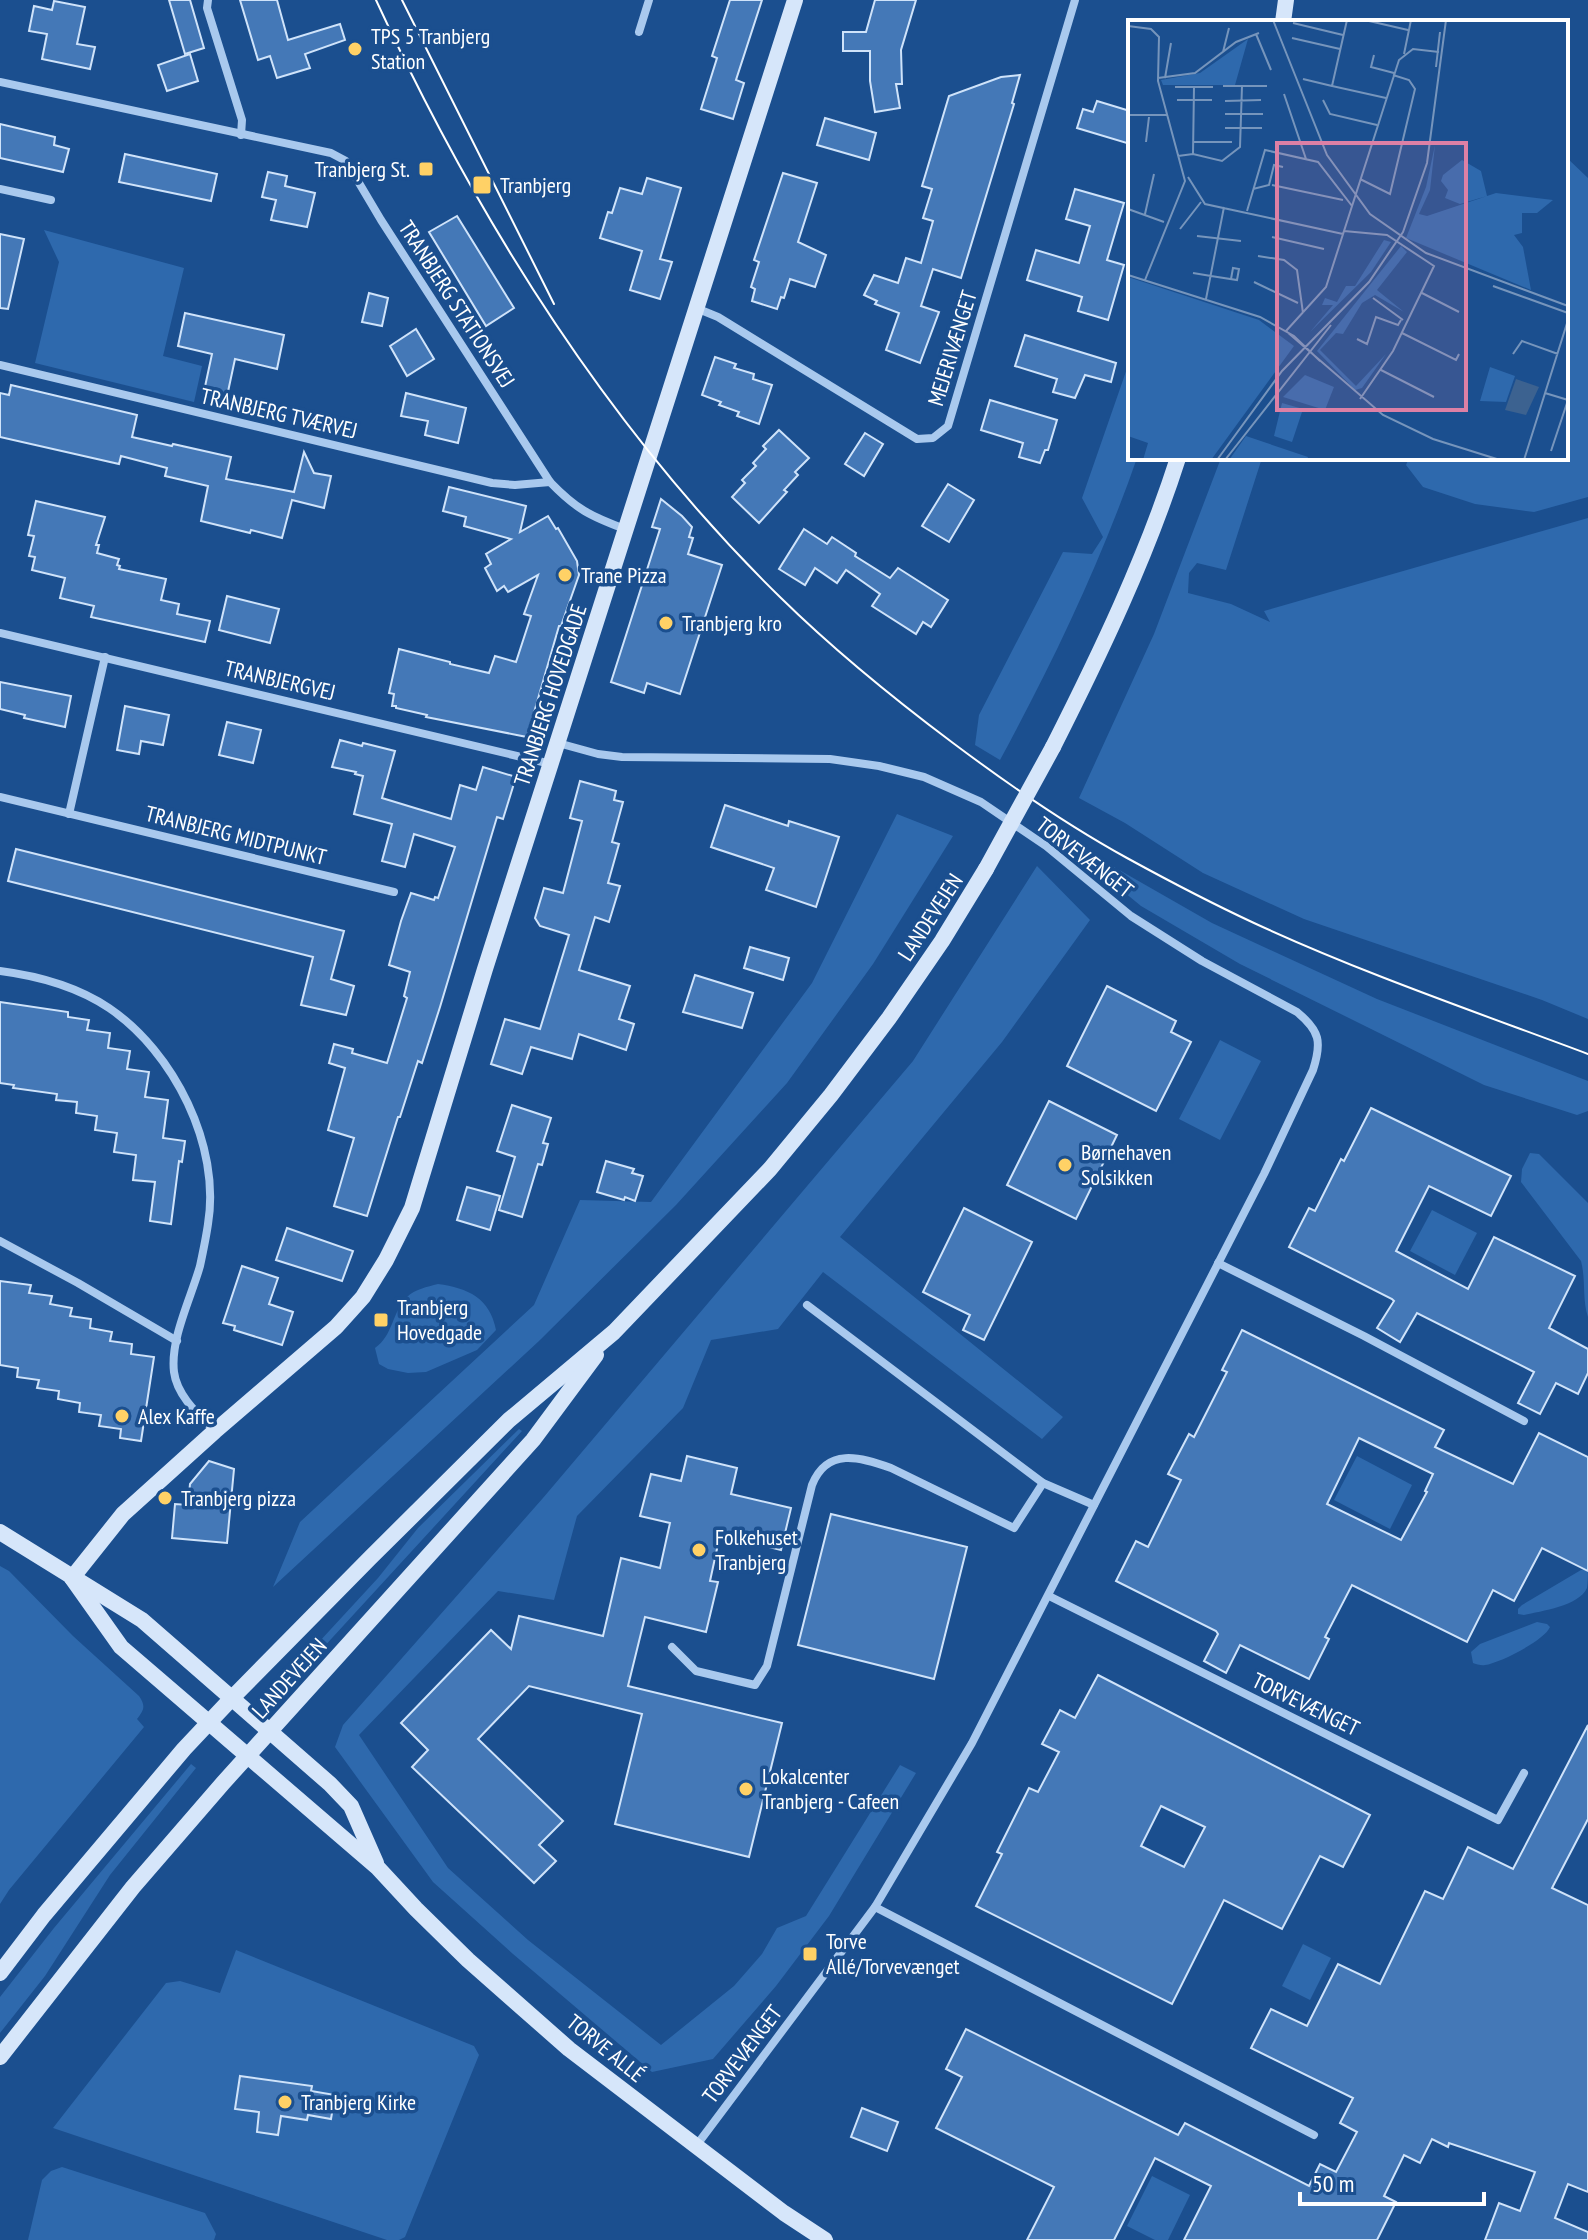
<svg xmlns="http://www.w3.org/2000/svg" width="1588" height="2240" viewBox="0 0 1588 2240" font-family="'PT Sans Narrow',sans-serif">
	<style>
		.green { fill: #2e69ad }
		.building { fill: #4478b7; stroke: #cfe3fa; stroke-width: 2; fill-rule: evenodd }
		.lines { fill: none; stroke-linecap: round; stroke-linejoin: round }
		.street { stroke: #a9c9ee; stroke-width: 8 }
		.secondary { stroke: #d6e6fa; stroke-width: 16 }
		.tram { stroke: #fff; stroke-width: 2 }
		.secondary-bridge { stroke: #d6e6fa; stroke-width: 16 }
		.poi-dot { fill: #ffd166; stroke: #1b4f8f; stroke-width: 3 }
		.labels { text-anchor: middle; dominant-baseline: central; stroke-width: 7; stroke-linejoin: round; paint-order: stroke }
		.poi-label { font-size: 22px; fill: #fff; stroke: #1b4f8f; text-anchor: start }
		.street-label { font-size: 22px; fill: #fff; stroke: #1b4f8f }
		.inset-road { fill: none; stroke: #7695bc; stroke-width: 2 }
		.view { fill: #dd80a5; fill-opacity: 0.15; stroke: #dd80a5; stroke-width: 4 }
		.inset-edge { fill: none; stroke: #fff; stroke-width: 4 }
	</style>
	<rect width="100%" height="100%" fill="#1b4f8f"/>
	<!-- green -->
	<g class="green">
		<polygon points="1566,157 1588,178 1588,497 1534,512 1475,504 1423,487 1406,465 1409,458 1566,458"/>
		<polygon points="44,230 184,268 163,356 202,366 194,402 35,363 59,262"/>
		<path d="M1130,360V458H1137C1100,564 1053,662 1000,760L975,745L979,715L1063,552L1092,554L1103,537L1082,498Z"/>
		<polygon points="1221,458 1262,458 1226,570 1197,563 1189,573 1188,593 1231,604 1270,622 1264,611 1588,518 1588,1019 1542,1000 1304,919 1203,873 1125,823 1079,798 1154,634"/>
		<polygon points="897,814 953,836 873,964 787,1083 676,1205 539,1341 273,1587 300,1522 534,1305 580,1200 651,1202 812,983"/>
		<polygon points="1072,843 1212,923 1377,999 1588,1081 1588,1111 1577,1115 1484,1085 1240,964 1141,906 1068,846"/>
		<polygon points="1037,866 1090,920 1002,1042 840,1237 1063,1417 1042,1439 823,1272 778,1329 711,1340 683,1408 577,1516 554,1600 498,1591 359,1735 448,1868 528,1940 661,2045 734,1986 762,1954 777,1928 806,1916 900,1765 916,1773 829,1916 776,1986 713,2059 652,2072 513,1954 433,1882 335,1747 343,1725 543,1498 913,1061"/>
		<polygon points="1220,1040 1261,1061 1220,1140 1179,1119"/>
		<path d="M1530,1153L1539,1154L1588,1203V1317C1582,1299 1586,1280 1581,1261L1521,1182L1522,1169Z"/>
		<polygon points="1432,1210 1477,1233 1455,1275 1410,1251"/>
		<path d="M438,1284C468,1288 490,1298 496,1330L477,1350L426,1372L408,1373L388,1369L379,1364L375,1348C393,1336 392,1312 407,1297C415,1289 427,1287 438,1284Z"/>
		<polygon points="519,1429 522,1431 288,1686 283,1681 378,1578 418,1528"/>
		<polygon points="1357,1456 1412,1485 1390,1529 1334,1500"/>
		<path d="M0,1566L9,1571L73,1636L139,1696C146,1706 144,1710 137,1719L144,1727L9,1890L0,1904Z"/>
		<path d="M1588,1569C1588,1574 1588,1583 1587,1588C1579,1606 1541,1611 1524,1615L1518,1614V1609L1522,1605L1581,1570Z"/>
		<path d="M1537,1622L1547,1624L1550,1627C1545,1640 1500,1663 1485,1665C1482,1666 1476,1664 1473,1663L1471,1652L1480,1644Z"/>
		<polygon points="191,1764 196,1768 110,1875 45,1976 0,2033 0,1997 54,1928"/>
		<polygon points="1303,1944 1331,1958 1310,2000 1282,1986"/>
		<polygon points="236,1950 474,2046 479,2055 405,2237 399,2240 387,2240 53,2128 166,1983 180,1981 220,1993"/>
		<polygon points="62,2167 205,2213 216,2234 214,2240 28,2240 42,2180 51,2171"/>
		<polygon points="1152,2176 1190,2195 1168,2240 1155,2240 1127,2226"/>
	</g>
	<!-- building -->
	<g class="building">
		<polygon points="169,0 190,0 204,48 185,54"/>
		<polygon points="240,0 277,0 288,40 340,24 345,40 305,54 310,68 277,78 270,56 258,60"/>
		<polygon points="730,0 762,0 736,80 744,83 733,119 701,109 717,58 712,56"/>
		<polygon points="875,0 916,0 901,50 902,84 896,84 900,108 875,112 870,81 870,51 843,51 843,32 866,32"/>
		<polygon points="54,1 85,7 77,44 95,47 90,69 42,59 47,34 29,31 34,6 52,10"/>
		<polygon points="190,54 198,81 167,91 158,65"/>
		<polygon points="1020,75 1012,103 1014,104 961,278 933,269 921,306 939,312 920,363 886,350 899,313 875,304 877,301 864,295 874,275 898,283 906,258 921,263 933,221 923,218 932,189 922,186 949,96 1001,77"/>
		<polygon points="1097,101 1130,111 1130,144 1077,128 1083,109 1093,112"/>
		<polygon points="825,118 876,133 869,160 817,145"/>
		<polygon points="0,124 55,137 54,145 69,149 63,172 0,158"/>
		<polygon points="125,154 217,174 211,201 119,182"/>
		<polygon points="268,172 287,176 285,186 315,193 307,227 271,220 276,200 262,197"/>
		<polygon points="783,173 817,183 798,242 826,255 815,287 790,279 784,298 781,297 777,309 752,301 755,289 751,287 759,262 754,260"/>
		<polygon points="647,178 681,188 660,259 672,262 660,299 630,290 642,251 600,238 608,212 612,213 620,188 642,194"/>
		<polygon points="1075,189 1124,203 1107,260 1124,265 1108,320 1078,311 1082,297 1027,280 1036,250 1079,263 1090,226 1066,219"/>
		<polygon points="457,216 514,308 486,326 429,232"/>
		<polygon points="0,234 24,239 8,309 0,308"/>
		<polygon points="369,293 388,298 382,326 362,322"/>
		<polygon points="185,313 284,335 277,369 235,359 226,401 203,396 212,354 178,346"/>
		<polygon points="416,329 434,359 407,376 390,346"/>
		<polygon points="1025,335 1116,363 1111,382 1085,375 1075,398 1053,392 1057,379 1015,366"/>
		<polygon points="715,357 736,364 734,368 754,374 753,379 772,385 759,424 737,416 739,412 719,405 721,402 702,395"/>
		<polygon points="11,385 137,415 132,437 172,446 173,444 231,457 226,479 294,492 304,452 314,473 331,476 324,508 292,500 282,538 251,530 250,533 201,521 208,486 165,476 167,468 121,456 119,464 0,437 0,393 9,395"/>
		<polygon points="406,393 466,408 458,443 425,435 428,421 401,416"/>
		<polygon points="990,400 1057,420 1048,450 1045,450 1040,463 1019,457 1023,443 981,430"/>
		<polygon points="779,430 809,458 795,472 798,475 784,490 787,492 759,523 732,497 745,483 742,480 756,466 753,463 766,449 763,446"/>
		<polygon points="865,433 883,444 864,476 845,464"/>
		<polygon points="948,484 974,500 949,542 922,526"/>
		<polygon points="449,487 526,506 520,532 548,516 556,529 558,528 577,561 579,575 561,626 559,626 527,737 426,717 427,715 396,708 396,706 392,706 394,694 389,693 399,649 450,662 450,664 489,673 495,656 516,662 531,616 524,614 538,575 508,592 504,586 497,591 485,568 491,564 486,554 511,539 464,526 466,517 443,511"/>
		<polygon points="661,499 682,516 692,527 689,537 693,538 688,554 722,565 680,694 647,683 644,693 611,682 660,529 652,527"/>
		<polygon points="36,501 105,517 96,545 99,545 97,553 119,559 117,565 120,566 119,569 166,579 161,600 179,604 177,614 210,621 205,642 91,617 94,606 60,598 65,578 32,570 35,557 29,556 34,536 28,535"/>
		<polygon points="804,529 827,544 832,537 856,553 855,556 890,578 898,568 948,600 931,627 923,622 916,634 872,606 880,594 846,570 837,583 815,568 805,585 779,569"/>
		<polygon points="227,596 279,609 270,643 219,630"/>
		<polygon points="0,682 71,696 65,727 24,718 25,715 0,709"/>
		<polygon points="125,706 169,715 163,745 141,741 139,754 117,750"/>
		<polygon points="227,722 261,730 253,763 219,755"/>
		<polygon points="340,740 362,746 363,743 395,751 382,798 451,819 460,785 476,790 483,767 516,777 503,819 497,817 440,1007 422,1063 418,1061 400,1117 398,1117 367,1216 334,1206 354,1138 328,1130 345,1068 329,1063 334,1044 353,1049 352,1053 387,1063 407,998 404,996 410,972 389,965 401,921 411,893 434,900 435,897 438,898 455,847 414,834 405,867 382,861 392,824 354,814 363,776 355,774 356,772 332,767"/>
		<polygon points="580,781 616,791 614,800 623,802 612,842 619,844 608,883 620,886 609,922 595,917 579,970 630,986 619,1019 634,1024 626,1050 579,1034 572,1059 531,1047 522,1074 491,1064 505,1019 540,1029 569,935 540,926 535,918 544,888 563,893 582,821 570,818"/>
		<polygon points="725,805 788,826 789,821 839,837 816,907 766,890 774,868 711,847"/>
		<polygon points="16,849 344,931 331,979 354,986 346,1015 301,1005 313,957 8,881"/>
		<polygon points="750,947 789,958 783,980 744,968"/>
		<polygon points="695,975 753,993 742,1028 683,1012"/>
		<polygon points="1107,986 1176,1021 1171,1032 1191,1042 1156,1111 1067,1066"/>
		<polygon points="0,1002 68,1012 68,1017 89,1020 87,1030 110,1033 108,1048 130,1051 127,1069 149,1072 145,1097 168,1100 163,1138 185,1141 182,1162 179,1161 171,1224 150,1221 155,1182 133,1180 136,1155 114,1152 117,1133 95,1130 97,1116 76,1113 77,1102 56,1100 57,1094 13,1088 14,1085 0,1083"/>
		<polygon points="1049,1101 1117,1135 1076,1219 1007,1185"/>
		<polygon points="512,1105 551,1118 543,1143 548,1144 542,1165 538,1164 522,1217 499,1210 515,1157 497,1151"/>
		<polygon points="1371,1108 1511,1176 1491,1216 1429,1186 1396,1251 1468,1289 1494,1237 1575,1276 1549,1328 1588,1349 1588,1373 1578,1394 1556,1383 1540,1414 1518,1403 1534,1372 1417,1313 1400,1342 1377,1328 1394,1301 1392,1299 1289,1247 1309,1208 1315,1211 1341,1159 1344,1161"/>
		<polygon points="606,1161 634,1169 632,1173 643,1176 635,1201 625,1197 624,1200 597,1192"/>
		<polygon points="467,1187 500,1196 490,1230 457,1220"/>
		<polygon points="964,1208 1032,1242 984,1340 963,1330 970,1315 923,1292"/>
		<polygon points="287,1228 353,1251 342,1281 276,1260"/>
		<polygon points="242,1266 278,1278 269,1304 293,1312 282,1345 234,1330 235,1326 223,1323"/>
		<polygon points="0,1281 31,1285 29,1293 52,1296 50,1304 72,1308 70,1316 91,1319 90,1328 112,1332 110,1341 132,1344 131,1354 154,1357 141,1441 120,1438 121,1429 99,1426 101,1415 79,1412 80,1403 58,1399 59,1391 37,1388 39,1380 17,1377 18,1368 0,1365"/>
		<path d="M1242,1330L1444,1430L1435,1447L1513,1484L1539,1433L1588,1457V1571L1542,1548L1514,1601L1493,1590L1467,1642L1352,1585L1325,1637L1329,1639L1309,1679L1240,1645L1226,1673L1204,1661L1218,1634L1216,1631L1116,1581L1136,1541L1148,1547L1181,1480L1168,1474L1189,1434L1194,1437L1227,1372L1222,1370ZM1359,1438L1433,1474L1425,1491L1427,1492L1401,1540L1327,1504Z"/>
		<polygon points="687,1456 737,1468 731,1494 791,1508 781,1550 720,1535 710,1581 718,1582 706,1632 645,1617 628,1686 782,1723 749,1857 615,1824 642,1714 529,1686 478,1739 563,1821 539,1845 556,1861 534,1883 412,1767 428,1750 401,1723 491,1630 511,1649 519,1616 603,1636 621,1558 660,1568 670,1523 640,1516 651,1474 681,1481"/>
		<polygon points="209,1461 234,1469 227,1543 172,1538 175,1504 188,1505 190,1484"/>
		<polygon points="831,1514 967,1547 934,1679 798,1645"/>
		<path d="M1098,1675L1370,1815L1343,1867L1320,1856L1282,1929L1224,1900L1172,2004L976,1906L1002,1854L997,1852L1029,1788L1038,1792L1059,1752L1042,1744L1060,1710L1075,1718ZM1161,1806L1205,1827L1184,1867L1141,1846Z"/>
		<polygon points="1588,1725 1588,1819 1552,1888 1588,1905 1588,2192 1568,2184 1555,2218 1588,2232 1588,2240 1485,2240 1499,2203 1520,2211 1535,2172 1449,2143 1448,2147 1432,2139 1420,2163 1404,2155 1384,2196 1396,2202 1377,2240 1184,2240 1211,2186 1155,2158 1114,2240 1027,2240 1054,2187 936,2128 962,2077 946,2069 966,2029 1178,2135 1185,2123 1309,2186 1320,2164 1336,2172 1357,2132 1340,2123 1353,2098 1251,2048 1271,2009 1307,2026 1338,1964 1380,1984 1425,1891 1443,1899 1468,1847 1513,1869"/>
		<polygon points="240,2076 312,2086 311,2091 335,2095 331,2119 308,2115 307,2120 281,2116 278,2135 257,2132 259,2112 235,2109"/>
		<polygon points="862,2108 898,2122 887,2151 851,2137"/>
	</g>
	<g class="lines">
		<!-- street -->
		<g class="street">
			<polyline points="208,0 207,8 242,120 241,135"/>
			<polyline points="639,32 649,0"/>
			<path d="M0,82L331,153L346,161L381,220L550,482C576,509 590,516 625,529"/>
			<polyline points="0,189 51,200"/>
			<polyline points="696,308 718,317 917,439 933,438 948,426 1075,0"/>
			<polyline points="0,365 492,483 515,485 550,482"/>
			<polyline points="0,633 551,764"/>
			<path d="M558,743L598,754L622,757L830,759L879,766L924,777L981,802L1046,846L1131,916L1202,961L1297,1012C1320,1031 1322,1042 1313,1070L1264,1174L972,1743L875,1907L696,2146"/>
			<polyline points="0,797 394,892"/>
			<polyline points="69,814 105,657"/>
			<path d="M0,971C39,976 76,986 109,1008C174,1052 221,1146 208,1224C206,1238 203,1252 200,1266C191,1298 170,1339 174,1372C177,1396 199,1415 215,1431"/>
			<polyline points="0,1241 78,1283 177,1341"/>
			<polyline points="1218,1263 1364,1336 1524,1421"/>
			<polyline points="807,1305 1043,1483 1094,1505"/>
			<polyline points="1049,1596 1498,1820 1524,1773"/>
			<path d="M672,1647L696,1671L755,1685L767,1666L812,1485C827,1447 860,1457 891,1468L1014,1528L1043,1483"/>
			<polyline points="875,1907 1314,2135"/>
		</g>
		<!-- secondary -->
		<g class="secondary">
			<polyline points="1283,22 1286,0"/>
			<path d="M1053,747C1100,654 1146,558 1178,458"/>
			<polyline points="0,1532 142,1620 330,1784 351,1806 376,1863"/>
			<polyline points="72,1578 123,1514 215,1431 336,1327 363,1297 386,1260 412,1208 485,969 795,0"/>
			<polyline points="72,1578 121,1647 378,1868 416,1909 468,1960 569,2049 784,2213 825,2240"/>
			<polyline points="0,1973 44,1915 184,1749 232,1698 370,1558 509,1420 614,1332 770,1169 831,1095 889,1018 942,941 986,869"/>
			<polyline points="0,2057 133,1887 223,1783 533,1440 596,1355"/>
		</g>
		<!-- tram -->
		<g class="tram">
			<path d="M376,0C477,219 608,429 781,598C835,651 893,698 953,743C1009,785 1067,825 1127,858C1169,881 1211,903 1254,923C1362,973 1476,1012 1588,1054"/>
			<polyline points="402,0 554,304"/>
		</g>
		<!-- secondary-bridge -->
		<polyline class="secondary-bridge" points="986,869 1053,747"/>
	</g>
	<!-- markers -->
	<g class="poi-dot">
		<circle cx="355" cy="49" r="8"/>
		<rect x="418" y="161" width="16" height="16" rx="4"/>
		<rect x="472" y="175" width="20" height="20" rx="4"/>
		<circle cx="565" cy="575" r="8"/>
		<circle cx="666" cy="623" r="8"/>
		<circle cx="1065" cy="1165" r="8"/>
		<rect x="373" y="1312" width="16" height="16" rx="4"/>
		<circle cx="122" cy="1416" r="8"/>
		<circle cx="165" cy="1498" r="8"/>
		<circle cx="699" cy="1550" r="8"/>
		<circle cx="746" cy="1789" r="8"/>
		<rect x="802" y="1946" width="16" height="16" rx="4"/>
		<circle cx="285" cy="2102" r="8"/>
	</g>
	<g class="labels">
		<!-- poi labels -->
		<g class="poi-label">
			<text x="371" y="36">TPS 5 Tranbjerg<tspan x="371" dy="25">Station</tspan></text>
			<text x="410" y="169" text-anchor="end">Tranbjerg St.</text>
			<text x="500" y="185">Tranbjerg</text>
			<text x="581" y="575">Trane Pizza</text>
			<text x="682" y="623">Tranbjerg kro</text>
			<text x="1081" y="1152">Børnehaven<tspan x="1081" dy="25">Solsikken</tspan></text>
			<text x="397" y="1307">Tranbjerg<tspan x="397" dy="25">Hovedgade</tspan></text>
			<text x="138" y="1416">Alex Kaffe</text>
			<text x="181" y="1498">Tranbjerg pizza</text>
			<text x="715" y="1537">Folkehuset<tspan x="715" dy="25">Tranbjerg</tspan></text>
			<text x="762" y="1776">Lokalcenter<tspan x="762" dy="25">Tranbjerg - Cafeen</tspan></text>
			<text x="826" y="1941">Torve<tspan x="826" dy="25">Allé/Torvevænget</tspan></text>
			<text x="301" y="2102">Tranbjerg Kirke</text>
		</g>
		<!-- street labels -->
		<g class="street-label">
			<text transform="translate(457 304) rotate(57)">TRANBJERG STATIONSVEJ</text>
			<text transform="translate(952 348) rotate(-73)">MEJERIVÆNGET</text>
			<text transform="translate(279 413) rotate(13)">TRANBJERG TVÆRVEJ</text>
			<text transform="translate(280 680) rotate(13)">TRANBJERGVEJ</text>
			<text transform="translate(550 695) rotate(-72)">TRANBJERG HOVEDGADE</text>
			<text transform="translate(236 835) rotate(14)">TRANBJERG MIDTPUNKT</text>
			<text transform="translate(1085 857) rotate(38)">TORVEVÆNGET</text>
			<text transform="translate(930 917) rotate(-57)">LANDEVEJEN</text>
			<text transform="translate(289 1678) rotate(-48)">LANDEVEJEN</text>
			<text transform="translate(1306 1704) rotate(26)">TORVEVÆNGET</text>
			<text transform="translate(606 2048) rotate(39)">TORVE ALLÉ</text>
			<text transform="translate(742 2054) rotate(-53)">TORVEVÆNGET</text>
		</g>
	</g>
	<!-- overview -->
	<g transform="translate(1128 20)">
		<rect width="440" height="440" fill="#1b4f8f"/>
		<path d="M120,19L107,65H35L33,60L72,53ZM307,125L302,170L291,194L299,196L368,173L425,180L409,193H394V213L386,215L395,227L403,270L278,218L298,167ZM334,140L353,151L359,176L332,184L317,178L320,170L313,161L315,155ZM256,220L263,222L243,252L182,312L205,285H194L197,278L209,282L218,266H227ZM273,226L279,232L249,270L276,292L247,275L234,283L215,314L208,313L192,330L228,366L258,334L234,368L227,370L189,331ZM0,257L131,300L166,326L83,440H15L20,423L0,416ZM362,347L387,356L378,382L352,381ZM177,355L206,367L197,390L155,377ZM154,383L175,389L164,422L146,416ZM118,416L180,437L179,440H101Z" fill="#2e69ad"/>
		<path d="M388,359L411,367L398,395L377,390Z" fill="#3c6290"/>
		<path class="inset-road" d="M145,0L199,135L242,194L298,233L440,286M219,0L204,66L258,78M241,1L280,10M165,3L215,15M0,6L23,9L31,17L30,61L57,161L17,260M128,14L143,50M164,18L212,29M95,32L101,8M276,34L283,0M246,35L243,47L266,53M308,47L312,12M30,58L67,53L108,22L131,13M37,58L43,23M175,59L204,66M95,66H139M47,67H85M156,74L178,139M49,80H84M195,80L202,94L249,105M97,81L133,80M97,94H135M0,95H39M97,108H134M18,122L21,97M65,122H104M65,134L66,67M50,136L65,134L94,141L112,127L114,66M60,157L77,184L215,214M232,159L262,174L287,69L281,60L265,55M144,165L215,180M125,169L141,165L146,145L155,147M0,189L36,202M119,191L137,130L190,142L224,186M17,194L26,154M52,209L73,182M216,211L259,215L306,246L265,331L232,379M69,216L113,221M144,217L196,229M130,236L156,240L169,250L175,293M65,253L83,256L109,260L111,249L105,248L103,259M0,255L132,297L166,316L192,341M126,262L170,283M365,266L440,293M294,273L331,292M245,278L275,300M78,279L96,187M158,311L198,267L271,40L285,29L311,32M158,311L255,395L305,419L372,440M274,313L328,340L331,334M229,319L239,324L248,297L270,305L273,300M385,334L394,321L430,334M253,350L306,377M417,373L440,380L423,431M89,440L154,351L241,262L275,212L299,143L318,0M97,440L203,305M396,440L440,300"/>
		<path class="view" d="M149,123H338V390H149Z"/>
		<rect width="440" height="440" class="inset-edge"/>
	</g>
	<!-- scale -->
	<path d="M1300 2192v12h184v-12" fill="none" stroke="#ffffff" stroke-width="4"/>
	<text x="1312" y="2192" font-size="24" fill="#ffffff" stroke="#1b4f8f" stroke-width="6" paint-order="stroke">50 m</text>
</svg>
